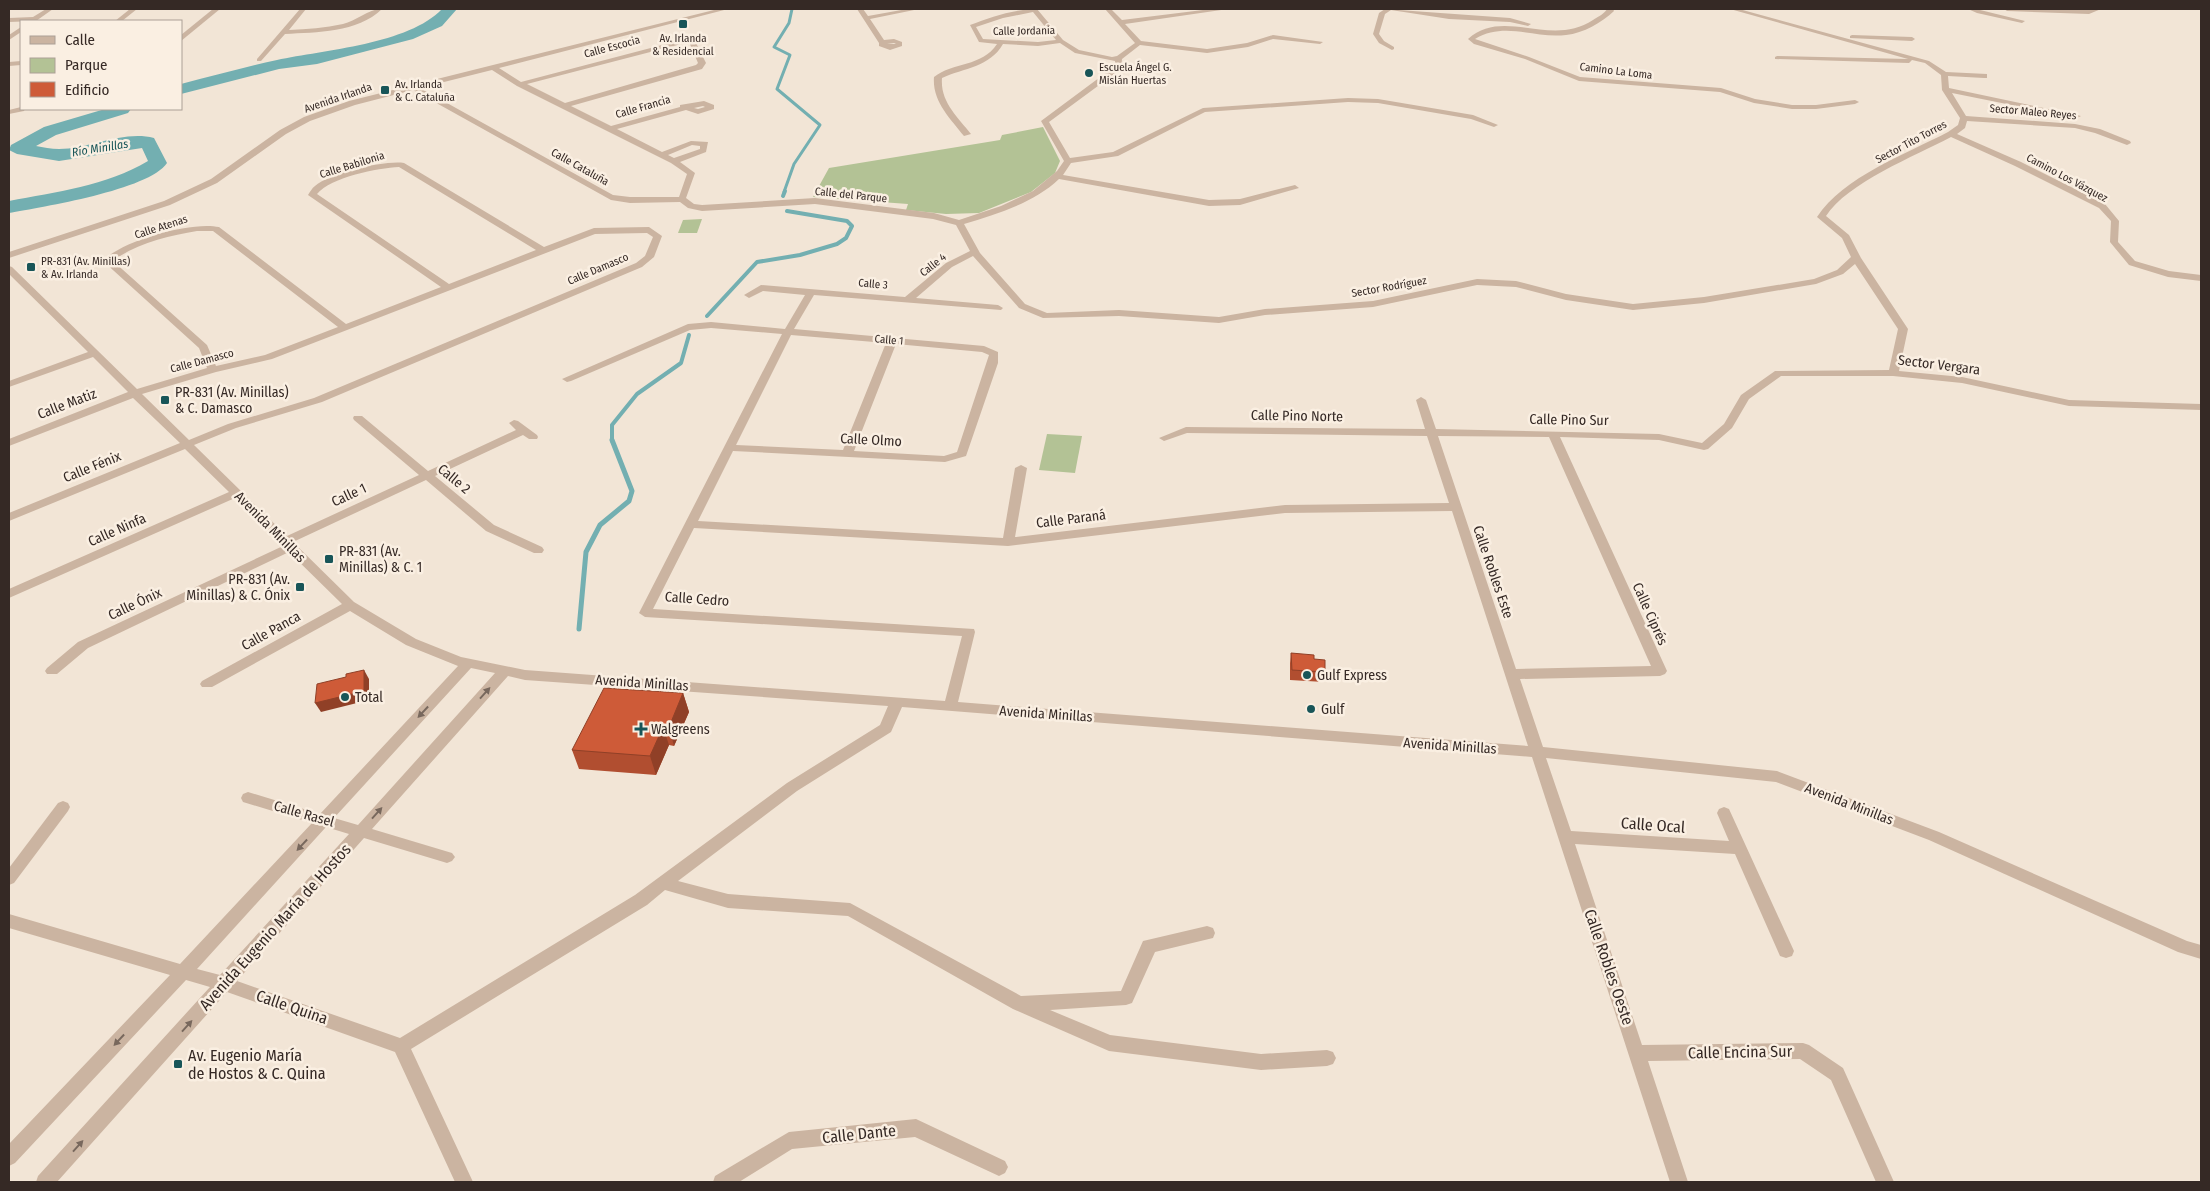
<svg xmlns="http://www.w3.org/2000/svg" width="2210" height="1191" viewBox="0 0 2210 1191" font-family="'Fira Sans Condensed',sans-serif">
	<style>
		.green { fill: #b3c295 }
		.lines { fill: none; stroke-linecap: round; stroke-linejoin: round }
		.stream-far2 { stroke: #73afb1; stroke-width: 3 }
		.stream-far1 { stroke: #73afb1; stroke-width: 4 }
		.stream { stroke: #73afb1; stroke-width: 5 }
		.river { fill: #73afb1; fill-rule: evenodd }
		.minor { fill: #cbb4a1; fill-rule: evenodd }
		.wall { fill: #b14e30 }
		.shaded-wall { fill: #904027 }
		.building { fill: #ce5b38; stroke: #904027 }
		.oneway { fill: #78685d }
		.poi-dot { fill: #185558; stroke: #faefe2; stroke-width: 2 }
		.labels { text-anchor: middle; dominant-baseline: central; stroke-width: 5; stroke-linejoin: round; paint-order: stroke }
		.far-street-label { font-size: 11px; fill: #352925; stroke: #faefe2 }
		.far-poi-label { font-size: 11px; fill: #352925; stroke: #faefe2; text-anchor: start }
		.far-water-label { font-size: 12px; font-style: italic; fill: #185558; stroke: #faefe2 }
		.street-label { font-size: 14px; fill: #352925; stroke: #faefe2 }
		.poi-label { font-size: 14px; fill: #352925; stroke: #faefe2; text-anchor: start }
		.near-street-label { font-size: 16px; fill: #352925; stroke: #faefe2 }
		.near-poi-label { font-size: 16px; fill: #352925; stroke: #faefe2; text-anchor: start }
	</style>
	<rect width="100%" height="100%" fill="#f2e5d6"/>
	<!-- green -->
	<g class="green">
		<polygon points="1043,127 1060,161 1055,173 1031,192 979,213 946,214 906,210 908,204 813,197 829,168 1000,140 1002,135"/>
		<polygon points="702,219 697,233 678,233 683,220"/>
		<polygon points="1047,434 1082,436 1075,473 1039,470"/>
	</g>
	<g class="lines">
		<!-- stream-far2 -->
		<polyline class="stream-far2" points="784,192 794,164 820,125 777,89 790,55 774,47 789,23 792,9"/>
		<!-- stream-far1 -->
		<g class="stream-far1">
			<polyline points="783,196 785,191"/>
			<polyline points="707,316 757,262 800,255 837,244 846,238 852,226 847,221 787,211"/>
			<polyline points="612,441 612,425 637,394 681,363 689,335"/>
		</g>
		<!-- stream -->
		<polyline class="stream" points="579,629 586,552 600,525 629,501 632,491 612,440"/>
		<!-- river -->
		<g class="river">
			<path d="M442,9H457L442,26L413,39L317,64L279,69L181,94V84C213,76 245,67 277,60C324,50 409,44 442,9Z"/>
			<path d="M105,109H131L128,113L56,135L36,146C43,147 51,149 59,149C90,149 123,130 154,138L167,163C149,190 42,207 9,213V201C56,192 106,186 148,161L142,148L59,161L17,154L9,150L11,145L44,127Z"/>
		</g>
		<!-- minor -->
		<g class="minor">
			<polygon points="46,9 53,9 36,21 9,22 9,18 33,17"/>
			<polygon points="130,9 137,9 122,21 115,21"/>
			<polygon points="213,9 220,9 181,41 181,35"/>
			<path d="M300,9H306L289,30C307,29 325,28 343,24C356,21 370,8 382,9C357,33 317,32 285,34L261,61H257V59Z"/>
			<path d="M718,9H728L499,68L521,82L685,39L695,41L706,63L702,69L571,106L611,126L680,107V105L704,101L714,105V109L698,114L686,110L617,129L662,152L691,141L708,142L706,152L680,162L695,173L686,198L694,204L702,205L815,198L934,213L959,220L1001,206L1033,191L1057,171L1064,161L1041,121L1115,66V61L1075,53L1060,43L1038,46L1003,44C990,67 964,68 942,78C940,102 958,117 971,134L964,136C950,118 932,101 934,77C953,62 982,67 997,44L979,42L970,25C991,17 1014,9 1037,9L1063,40L1079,50L1112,57L1117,56L1135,43L1105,9H1111L1122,20L1211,9H1228L1125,24L1141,41L1207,49L1247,43L1273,35L1323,42L1320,44L1273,39L1248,47L1207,53L1140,45L1122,59L1121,69L1049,122L1070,158L1113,152L1203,108L1348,98L1378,99L1473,115L1498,125L1494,127L1471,119L1378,103L1348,102L1205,112L1118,156L1071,163L1063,175L1209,200L1240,199L1295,185L1299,188L1240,205L1209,206L1059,179C1034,203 997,214 964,224L980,253L1025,304L1047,313L1119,310L1219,317L1265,309L1373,301L1477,279L1516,281L1566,294L1633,304L1704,297L1814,279L1837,270L1851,257L1842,238L1817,217C1843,177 1906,154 1948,132L1958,125L1960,118L1942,90L1941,75L1925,63L1912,60L1909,63L1775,59V57L1777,56L1908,59L1730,9H1739L1929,61L1946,72L1987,74V78H1984L1948,76L1949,88L2081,116L2077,118L1952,93L1966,116L2075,124L2100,129L2130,141L2131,143L2127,145L2095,133L2075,128L1967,121L1965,128L1957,134L2021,162L2105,204L2119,221L2118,242L2135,261L2169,271L2201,275V281L2168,277L2129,265L2110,242L2111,221L2099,208L2015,166L1951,137C1915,156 1847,183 1826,216L1849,235L1861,258L1908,329L1899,371L1962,377L2069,400L2201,404V410L2069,406L1962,383L1893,376H1781L1749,399L1732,428L1708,449L1704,450L1659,440L1560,437L1667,671L1665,674L1660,676L1520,679L1543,747L1777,771L1939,832L2187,941L2201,945V959L2178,952L1929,840L1776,782L1546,758L1571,831L1729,841L1717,813L1719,809L1724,807L1729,809L1794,951L1792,956L1786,958L1780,956L1735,854L1575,844L1642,1045L1803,1043L1809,1045L1843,1068L1894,1182H1876L1831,1080L1800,1059L1648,1061L1688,1182H1670L1532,757L902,707L891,732L797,791L678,881L728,894L850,903L1021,996L1121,991L1143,941L1207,926L1213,928L1215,933L1213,938L1155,952L1132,1003L1126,1005L1050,1010L1110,1035L1261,1054L1327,1050L1333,1052L1336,1058L1333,1064L1327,1066L1261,1070L1109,1051L1013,1009L848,916L728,908L665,890L647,905L411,1049L473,1182H455L395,1052L227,992L57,1182H36L38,1176L210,987L186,980L15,1163L9,1166V1144L170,975L9,928V914L180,964L312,823L243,802L241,798L243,794L248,792L320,814L458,666L406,645L350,611L212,687H202L200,684L202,681L342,604L289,552L88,648L57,674H47L45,671L47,668L78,642L283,546L235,498L9,598V589L229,492L185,449L9,521V513L180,443L133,398L9,446V439L128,392L93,357L9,387V381L88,352L9,274V266L12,267L137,389L207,368L199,348L103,261C122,240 192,221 219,227L346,324L441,287L308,195C310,192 312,188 315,186C330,173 385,160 404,163L544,247L594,228L649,227L662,236L654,257L642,267L322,402L236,428L194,445L287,536L419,475L354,420L353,418L354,416H362L428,471L516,430L509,423L514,420L518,421L537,435L538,437L537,439H529L523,435L435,476L494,525L542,547L544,550L542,553H534L486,531L426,480L293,542L354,602L416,639L461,657L525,670L945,701L962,636L645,617L639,613L782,334L711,328L690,330L571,381L567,382L562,379L688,324L711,322L785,329L805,295L763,291L749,298L744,295L761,285L905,297L946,263L970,251L956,225L933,219L815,204L702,211L688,208L680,202L630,203L611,200L413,90L355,105L310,121L286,134L217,183L170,205L9,258V252L164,201L211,179L280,130L304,117L349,101ZM1033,12L1056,40L1038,42L983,39L976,27L1003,18ZM685,43L690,44L698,63L696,65L565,103L527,84ZM492,70L517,86L671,163L687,174L679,197H630L613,195L420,88ZM703,106L705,107L698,109L694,108ZM692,145L700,146V149L674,158L668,155ZM399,167L536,250L449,284L317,194C331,177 378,168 399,167ZM197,231H213L338,327L265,355L216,366L207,345L113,261C136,243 169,236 197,231ZM647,233L653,237L645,256L636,263L314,398L228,424L189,440L142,394L216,372L272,359L595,234ZM973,256L1019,308L1043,318L1119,316L1219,323L1265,315L1373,307L1477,285L1516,287L1566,300L1633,310L1704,303L1816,284L1843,274L1855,264L1898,329L1889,370L1775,371L1741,395L1724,424L1702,443L1659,434L1436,429L1426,400L1421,397L1416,400L1425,429L1186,427L1159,438L1164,441L1187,433L1427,436L1449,503L1285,505L1015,537L1027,468L1021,465L1015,468L1003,538L698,521L733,451L945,462L966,456L998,363V352L984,346L794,329L814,295L1001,310L1003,308L998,305L916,298L952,267ZM791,335L886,343L843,450L736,445ZM896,344L982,352L989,355L957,452L944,456L854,451ZM1438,436L1549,437L1651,666L1516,669ZM1452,511L1528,746L958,702L975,632L974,629L653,609L694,528L1008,546L1285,513ZM471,668L495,673L358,825L334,818ZM508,676L525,680L888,706L880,725L787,783L635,895L400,1038L237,981L364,838L447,863L452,861L455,857L452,853L372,829ZM326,827L349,834L220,975L197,969Z"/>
			<path d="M857,9H863L868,16L907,9H919L870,19L884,40L894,39L902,42V46L890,50L879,46V43ZM894,43L896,44H886H887Z"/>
			<polygon points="1385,9 1510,18 1531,24 1528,26 1510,22 1449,19 1391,10 1385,14 1379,34 1384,41 1394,47 1394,49 1392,50 1379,43 1373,34 1379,13"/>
			<path d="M1607,9H1613L1614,11C1601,23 1584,33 1566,35C1535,39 1505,21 1475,39L1529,57L1580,77L1721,88L1755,99L1792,105H1816L1855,100L1859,102L1855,104L1816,109H1792L1754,103L1720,92L1579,81L1525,59L1474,44L1468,39C1503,7 1551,48 1593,20C1598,17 1605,13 1607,9Z"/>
			<polygon points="1968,9 1976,9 2025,21 2022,23 1977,13"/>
			<polygon points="2004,9 2088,10 2101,9 2089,14 2007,11"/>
			<polygon points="21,27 21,32 9,40 9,35"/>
			<polygon points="1852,35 1912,37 1915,39 1912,41 1850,38 1850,36"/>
			<polygon points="21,61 21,65 9,66 9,62"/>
			<polygon points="21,107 21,109 25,109 24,111 9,114 9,110"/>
			<polygon points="63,801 68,803 70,807 68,811 14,883 9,885 9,868 58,803"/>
			<polygon points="916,1119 1005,1161 1008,1167 1005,1173 999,1176 915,1137 792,1149 739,1182 713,1182 715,1176 789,1132"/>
		</g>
	</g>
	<!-- wall -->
	<g class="wall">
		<polygon points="1291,653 1314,659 1325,672 1324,682 1290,680 1290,663"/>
		<polygon points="683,693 689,712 674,746 669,745 656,775 579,769 572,750"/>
	</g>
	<!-- shaded-wall -->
	<g class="shaded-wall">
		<polygon points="364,670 369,679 369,700 321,712 315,703"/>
		<polygon points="683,693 689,712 674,746 669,727"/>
		<polygon points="663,727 669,745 656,775 650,756"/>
	</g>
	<!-- building -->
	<g class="building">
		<polygon points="1291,653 1314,655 1314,659 1325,660 1325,672 1292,670"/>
		<polygon points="364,670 364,691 315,703 317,684 346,677 346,674"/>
		<polygon points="604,688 683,693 669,727 663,727 650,756 572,750"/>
	</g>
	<!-- one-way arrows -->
	<defs><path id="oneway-solid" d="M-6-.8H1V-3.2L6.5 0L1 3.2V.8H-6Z" transform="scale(1.25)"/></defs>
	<g class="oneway">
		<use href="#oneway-solid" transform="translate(485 693) rotate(-48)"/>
		<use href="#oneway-solid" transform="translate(423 712) rotate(133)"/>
		<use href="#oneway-solid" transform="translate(377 813) rotate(-48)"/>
		<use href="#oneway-solid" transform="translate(302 845) rotate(133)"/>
		<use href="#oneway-solid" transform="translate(187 1026) rotate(-48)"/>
		<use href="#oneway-solid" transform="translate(119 1040) rotate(133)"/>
		<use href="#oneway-solid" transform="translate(78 1146) rotate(-48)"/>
	</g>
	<!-- markers -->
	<g class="poi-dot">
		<rect x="678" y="19" width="10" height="10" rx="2.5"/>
		<circle cx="1089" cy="73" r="5"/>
		<rect x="380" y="85" width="10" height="10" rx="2.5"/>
		<rect x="26" y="262" width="10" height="10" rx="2.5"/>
		<rect x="160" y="395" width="10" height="10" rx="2.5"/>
		<rect x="324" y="554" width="10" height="10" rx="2.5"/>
		<rect x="295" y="582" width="10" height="10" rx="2.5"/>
		<circle cx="1307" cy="675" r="5"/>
		<circle cx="345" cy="697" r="5"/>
		<circle cx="1311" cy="709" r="5"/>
		<path d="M638.5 721.5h5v5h5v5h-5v5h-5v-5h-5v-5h5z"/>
		<rect x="173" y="1059" width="10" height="10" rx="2.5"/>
	</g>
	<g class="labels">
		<!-- far-street labels -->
		<g class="far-street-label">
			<text transform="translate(1024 31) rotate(-1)">Calle Jordania</text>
			<text transform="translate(612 47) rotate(-15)">Calle Escocia</text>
			<text transform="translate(1616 71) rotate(7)">Camino La Loma</text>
			<text transform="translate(338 98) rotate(-19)">Avenida Irlanda</text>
			<text transform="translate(643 107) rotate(-16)">Calle Francia</text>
			<text transform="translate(2033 112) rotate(5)">Sector Maleo Reyes</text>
			<text transform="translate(1911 142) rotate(-28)">Sector Tito Torres</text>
			<text transform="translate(352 165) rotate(-17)">Calle Babilonia</text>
			<text transform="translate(580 167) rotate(29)">Calle Cataluña</text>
			<text transform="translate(2067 178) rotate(28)">Camino Los Vázquez</text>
			<text transform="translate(851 195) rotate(6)">Calle del Parque</text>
			<text transform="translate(161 227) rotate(-18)">Calle Atenas</text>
			<text transform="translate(933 265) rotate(-38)">Calle 4</text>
			<text transform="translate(598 269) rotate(-23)">Calle Damasco</text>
			<text transform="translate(873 284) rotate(5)">Calle 3</text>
			<text transform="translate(1389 287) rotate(-10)">Sector Rodríguez</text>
			<text transform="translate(889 340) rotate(5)">Calle 1</text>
			<text transform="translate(202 361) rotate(-15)">Calle Damasco</text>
		</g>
		<!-- far-poi labels -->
		<g class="far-poi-label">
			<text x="683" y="38" text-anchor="middle">Av. Irlanda<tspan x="683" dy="13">&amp; Residencial</tspan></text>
			<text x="1099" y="67">Escuela Ángel G.<tspan x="1099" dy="13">Mislán Huertas</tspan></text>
			<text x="395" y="84">Av. Irlanda<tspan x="395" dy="13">&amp; C. Cataluña</tspan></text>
			<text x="41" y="261">PR-831 (Av. Minillas)<tspan x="41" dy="13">&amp; Av. Irlanda</tspan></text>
		</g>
		<!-- far-water labels -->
		<g class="far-water-label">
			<text transform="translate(100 148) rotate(-9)">Río Minillas</text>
		</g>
		<!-- street labels -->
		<g class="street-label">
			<text transform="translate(1939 365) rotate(7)">Sector Vergara</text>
			<text transform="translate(67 404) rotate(-21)">Calle Matiz</text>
			<text transform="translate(1297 416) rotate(1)">Calle Pino Norte</text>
			<text transform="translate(1569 420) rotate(1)">Calle Pino Sur</text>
			<text transform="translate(871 440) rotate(3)">Calle Olmo</text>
			<text transform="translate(92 467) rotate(-22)">Calle Fénix</text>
			<text transform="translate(454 479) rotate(40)">Calle 2</text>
			<text transform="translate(349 495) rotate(-25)">Calle 1</text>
			<text transform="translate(1071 519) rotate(-7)">Calle Paraná</text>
			<text transform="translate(270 527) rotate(45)">Avenida Minillas</text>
			<text transform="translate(117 530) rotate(-24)">Calle Ninfa</text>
			<text transform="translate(1493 572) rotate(71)">Calle Robles Este</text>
			<text transform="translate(697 599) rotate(4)">Calle Cedro</text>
			<text transform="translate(135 604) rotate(-25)">Calle Ónix</text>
			<text transform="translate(1650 614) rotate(66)">Calle Ciprés</text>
			<text transform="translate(271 631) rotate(-29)">Calle Panca</text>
			<text transform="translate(642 683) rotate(4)">Avenida Minillas</text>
			<text transform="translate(1046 714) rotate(4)">Avenida Minillas</text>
			<text transform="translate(1450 746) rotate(4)">Avenida Minillas</text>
			<text transform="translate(1849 804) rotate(21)">Avenida Minillas</text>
			<text transform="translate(304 814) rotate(16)">Calle Rasel</text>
		</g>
		<!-- poi labels -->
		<g class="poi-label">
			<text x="175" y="392">PR-831 (Av. Minillas)<tspan x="175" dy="16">&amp; C. Damasco</tspan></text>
			<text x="339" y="551">PR-831 (Av.<tspan x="339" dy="16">Minillas) &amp; C. 1</tspan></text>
			<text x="290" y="579" text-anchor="end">PR-831 (Av.<tspan x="290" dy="16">Minillas) &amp; C. Ónix</tspan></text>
			<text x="1317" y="675">Gulf Express</text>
			<text x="355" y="697">Total</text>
			<text x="1321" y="709">Gulf</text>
			<text x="651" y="729">Walgreens</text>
		</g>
		<!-- near-street labels -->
		<g class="near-street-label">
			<text transform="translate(1653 825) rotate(4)">Calle Ocal</text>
			<text transform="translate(275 927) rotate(-48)">Avenida Eugenio María de Hostos</text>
			<text transform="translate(1609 967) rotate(71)">Calle Robles Oeste</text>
			<text transform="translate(292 1007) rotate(19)">Calle Quina</text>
			<text transform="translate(1740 1052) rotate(-1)">Calle Encina Sur</text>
			<text transform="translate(859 1134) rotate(-6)">Calle Dante</text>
		</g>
		<!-- near-poi labels -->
		<g class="near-poi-label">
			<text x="188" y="1055">Av. Eugenio María<tspan x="188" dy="18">de Hostos &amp; C. Quina</tspan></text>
		</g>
	</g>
	<!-- border -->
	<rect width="2210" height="1191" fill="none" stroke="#352925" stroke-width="20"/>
	<!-- legend -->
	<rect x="20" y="20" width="162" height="90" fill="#faefe2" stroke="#aba096"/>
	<rect x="30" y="36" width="25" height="8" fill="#cbb4a1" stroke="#aba096"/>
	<text x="65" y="45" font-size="15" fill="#352925">Calle</text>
	<rect x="30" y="58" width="25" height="15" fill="#b3c295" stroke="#aba096"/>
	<text x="65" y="70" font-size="15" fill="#352925">Parque</text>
	<rect x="30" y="82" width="25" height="15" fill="#ce5b38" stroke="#aba096"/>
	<text x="65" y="95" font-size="15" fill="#352925">Edificio</text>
</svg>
